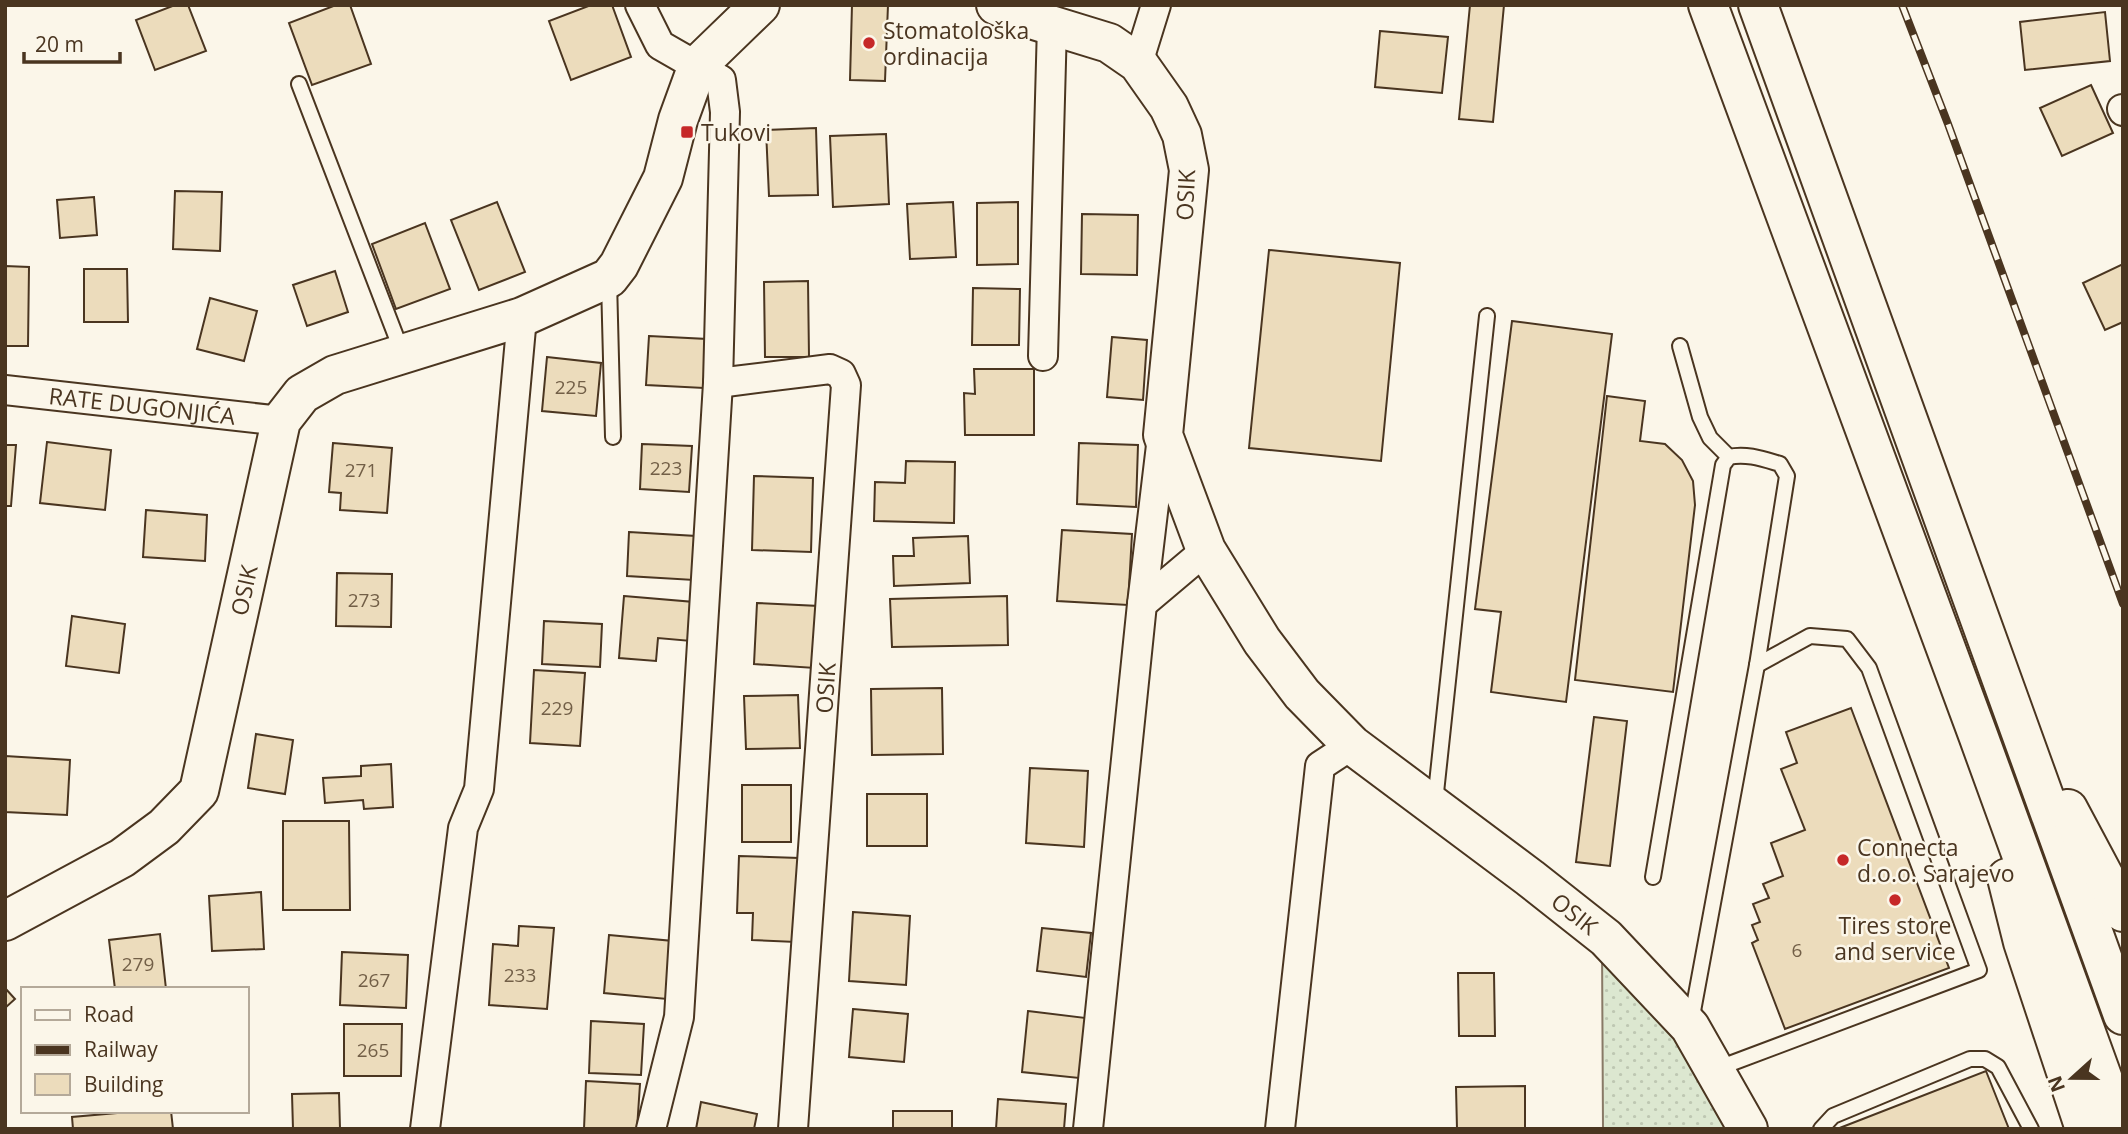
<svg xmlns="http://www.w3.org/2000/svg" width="2128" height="1134" viewBox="0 0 2128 1134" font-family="'Open Sans',sans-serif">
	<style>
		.grass { fill: url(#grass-dots); stroke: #887966; stroke-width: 2 }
		.building { fill: #ecdcbc; stroke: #4a3520; stroke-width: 2 }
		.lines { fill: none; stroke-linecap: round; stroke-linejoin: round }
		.service-casing { stroke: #4a3520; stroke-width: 18 }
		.minor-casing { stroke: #4a3520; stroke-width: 32 }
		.secondary-casing { stroke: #4a3520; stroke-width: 42 }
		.trunk-casing { stroke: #4a3520; stroke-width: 42 }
		.service { stroke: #fbf6e9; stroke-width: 14 }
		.minor { stroke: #fbf6e9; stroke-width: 28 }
		.secondary { stroke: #fbf6e9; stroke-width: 38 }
		.trunk { stroke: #fbf6e9; stroke-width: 38 }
		.rail-casing { stroke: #4a3520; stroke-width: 8 }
		.rail { stroke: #fbf6e9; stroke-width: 5; stroke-dasharray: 16; stroke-linecap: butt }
		.poi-dot { fill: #c62828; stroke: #fbf6e9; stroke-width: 2.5 }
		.labels { text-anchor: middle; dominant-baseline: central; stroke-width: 5; stroke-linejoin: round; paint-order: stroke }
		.number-label { font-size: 19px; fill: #725f47 }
		.poi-label { font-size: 23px; fill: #4a3520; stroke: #fbf6e9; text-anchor: start }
		.street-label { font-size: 23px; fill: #4a3520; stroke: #fbf6e9 }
	</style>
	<defs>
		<pattern id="grass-dots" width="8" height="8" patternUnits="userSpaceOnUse" patternTransform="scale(1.75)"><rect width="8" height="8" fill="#dce7d0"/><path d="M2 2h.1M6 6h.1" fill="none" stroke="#bec7b2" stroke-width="1.8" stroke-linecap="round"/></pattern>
	</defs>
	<rect width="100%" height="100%" fill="#fbf6e9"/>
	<!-- grass -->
	<polygon class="grass" points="1602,943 1753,1129 1603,1129"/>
	<!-- building -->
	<g class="building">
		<polygon points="175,5 188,5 206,51 155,70 136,20"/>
		<polygon points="336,5 350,5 371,64 312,85 289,23"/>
		<polygon points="591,5 612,5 631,57 571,80 549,21"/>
		<polygon points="852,5 888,5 885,81 850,80"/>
		<polygon points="1470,5 1504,5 1493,122 1459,119"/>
		<polygon points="2105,12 2110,61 2025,70 2020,22"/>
		<polygon points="1380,31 1448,37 1442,93 1375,87"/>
		<polygon points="2091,85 2113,133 2062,156 2040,108"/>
		<polygon points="816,128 818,195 769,196 766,130"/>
		<polygon points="886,134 889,204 833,207 830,136"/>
		<polygon points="175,191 222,192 220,251 173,249"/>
		<polygon points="94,197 97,235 60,238 57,200"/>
		<polygon points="497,202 525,272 479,290 451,220"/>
		<polygon points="953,202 956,257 910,259 907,204"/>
		<polygon points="1018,202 1018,264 977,265 977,203"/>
		<polygon points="1082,214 1138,215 1137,275 1081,274"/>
		<polygon points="425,223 450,289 396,309 372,244"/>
		<polygon points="1269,250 1400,263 1381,461 1249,448"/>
		<polygon points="2123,264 2123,322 2105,330 2083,283"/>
		<polygon points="5,266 29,267 28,346 5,346"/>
		<polygon points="84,269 127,269 128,322 84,322"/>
		<polygon points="335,271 348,312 307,326 293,285"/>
		<polygon points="808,281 809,357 765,357 764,282"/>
		<polygon points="973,288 1020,289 1019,345 972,345"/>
		<polygon points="210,298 257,311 244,361 197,349"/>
		<polygon points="1512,321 1612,334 1566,702 1491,692 1501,612 1475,609"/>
		<polygon points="649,336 707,339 704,388 646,385"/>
		<polygon points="1112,337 1147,340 1143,400 1107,397"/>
		<polygon points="547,357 601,363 596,416 542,411"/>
		<polygon points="974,369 1034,369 1034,435 965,435 964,393 975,394"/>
		<polygon points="1607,396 1645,401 1640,441 1665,444 1682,460 1693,481 1695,505 1673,692 1575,680"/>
		<polygon points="47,442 111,450 105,510 40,503"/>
		<polygon points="333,443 392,448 387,513 340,510 341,493 329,492"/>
		<polygon points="1079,443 1138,445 1136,507 1077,504"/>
		<polygon points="642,444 692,446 689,492 640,489"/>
		<polygon points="5,445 16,445 11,506 5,506"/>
		<polygon points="906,461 955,462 954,523 874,521 875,482 905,483"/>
		<polygon points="754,476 813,478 811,552 752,550"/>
		<polygon points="146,510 207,515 205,561 143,557"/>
		<polygon points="1062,530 1132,534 1128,605 1057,601"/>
		<polygon points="629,532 696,536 694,580 627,576"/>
		<polygon points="968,536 970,583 894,586 893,556 914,556 913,538"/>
		<polygon points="337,573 392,574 391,627 336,626"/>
		<polygon points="624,596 694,602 691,641 658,638 656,661 619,658"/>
		<polygon points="1007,596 1008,645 892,647 890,599"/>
		<polygon points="757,603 819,606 815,668 754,664"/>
		<polygon points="72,616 125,624 119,673 66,666"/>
		<polygon points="544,621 602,624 600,667 542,664"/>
		<polygon points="534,670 585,673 580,746 530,743"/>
		<polygon points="942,688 943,754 872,755 871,689"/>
		<polygon points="798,695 800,748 746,749 744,696"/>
		<polygon points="1851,708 1949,968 1785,1029 1752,943 1758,940 1752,925 1760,922 1753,904 1769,898 1763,884 1783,876 1771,843 1805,830 1781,769 1797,763 1786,732"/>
		<polygon points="1594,717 1627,721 1610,866 1576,862"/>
		<polygon points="256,734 293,740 285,794 248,788"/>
		<polygon points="5,756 70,760 67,815 5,812"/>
		<polygon points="391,764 393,807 364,809 363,800 325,803 323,778 361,776 361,766"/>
		<polygon points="1030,768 1088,771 1084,847 1026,843"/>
		<rect x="742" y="785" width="49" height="57"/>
		<rect x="867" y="794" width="60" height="52"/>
		<polygon points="283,821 349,821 350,910 283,910"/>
		<polygon points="739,856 799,858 796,942 752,940 753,913 737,913"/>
		<polygon points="261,892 264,949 212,951 209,896"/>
		<polygon points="853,912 910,916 906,985 849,981"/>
		<polygon points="519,926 554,928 547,1009 489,1005 493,944 518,946"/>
		<polygon points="1042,928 1091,933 1086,977 1037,971"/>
		<polygon points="160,934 166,989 115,989 109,940"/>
		<polygon points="609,935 673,941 667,999 604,993"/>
		<polygon points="342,952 408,955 406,1008 340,1005"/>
		<polygon points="1458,973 1494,973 1495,1036 1459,1036"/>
		<polygon points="5,988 15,999 5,1008"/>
		<polygon points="853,1009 908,1014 904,1062 849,1057"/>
		<polygon points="1028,1011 1086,1018 1079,1078 1022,1072"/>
		<polygon points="591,1021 644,1024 641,1075 589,1073"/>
		<polygon points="344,1024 402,1024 401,1076 344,1076"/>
		<polygon points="1986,1071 2009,1129 1837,1129"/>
		<polygon points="586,1081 640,1084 637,1129 584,1129"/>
		<polygon points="1525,1086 1525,1129 1457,1129 1456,1087"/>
		<polygon points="339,1093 340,1129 293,1129 292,1094"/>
		<polygon points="998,1099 1066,1104 1064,1129 996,1129"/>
		<polygon points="701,1102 757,1114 754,1129 696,1129"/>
		<polygon points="140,1111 171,1111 173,1129 73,1129 72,1117"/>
		<rect x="893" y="1111" width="59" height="18"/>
	</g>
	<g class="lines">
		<defs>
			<g id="service">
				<polyline points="299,84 402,352"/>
				<polyline points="609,281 613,437"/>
				<polyline points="1680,346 1700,417 1710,438 1729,457"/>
				<polyline points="1435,802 1487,316"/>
				<path d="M1653,877L1723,465L1729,457C1746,453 1763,459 1780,464L1787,476L1757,665L1691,1022"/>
				<polyline points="1716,1069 1979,970 1869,668 1847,639 1810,636 1757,665"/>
				<polyline points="1821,1129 1833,1116 1970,1059 1985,1059 1998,1067 2031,1129"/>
			</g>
			<g id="minor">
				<polyline points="640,5 660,45 721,80 725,112 718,383 679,1017 651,1129"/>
				<polyline points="1138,63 1156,5"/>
				<polyline points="2122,109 2123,111"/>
				<polyline points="1043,356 1052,25"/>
				<polyline points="718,383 830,369 841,374 846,385 793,1129"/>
				<path id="s1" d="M5,390L281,421"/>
				<polyline points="1142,604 1206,550"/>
				<polyline points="425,1129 463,828 479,789 522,317"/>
				<polyline points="1088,1129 1142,604 1162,437"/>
				<polyline points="1280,1129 1320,766 1352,745"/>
			</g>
			<g id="secondary">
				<path id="s2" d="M996,5L1021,16L1109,43L1138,63L1169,107L1182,135L1189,170L1163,435L1206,550L1262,641L1302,694L1352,745L1530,878L1606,938L1690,1027L1748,1129"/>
				<path id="s3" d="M5,921L122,858L164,827L199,791L281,421L302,394L335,375L522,317L609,278L619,265L663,178L678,120L698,65L760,5"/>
			</g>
			<g id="trunk">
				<polyline points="1708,5 1978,735 2121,1129"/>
				<polyline points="1758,5 2123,1015"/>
				<polyline points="2068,809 2123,912"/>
				<polyline points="2007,878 2023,942 2085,1129"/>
			</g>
		</defs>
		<!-- service casing -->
		<use href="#service" class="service-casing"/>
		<!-- minor casing -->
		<use href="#minor" class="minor-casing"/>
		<!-- secondary casing -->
		<use href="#secondary" class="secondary-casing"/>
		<!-- trunk casing -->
		<use href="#trunk" class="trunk-casing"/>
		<!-- service -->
		<use href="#service" class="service"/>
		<!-- minor -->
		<use href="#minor" class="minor"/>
		<!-- secondary -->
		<use href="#secondary" class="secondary"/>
		<!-- trunk -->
		<use href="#trunk" class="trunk"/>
		<defs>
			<polyline id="rail" points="1902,5 1948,124 2123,604"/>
		</defs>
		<!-- rail casing -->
		<use href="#rail" class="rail-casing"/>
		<!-- rail -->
		<use href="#rail" class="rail"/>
	</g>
	<!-- markers -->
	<g class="poi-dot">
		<circle cx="869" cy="43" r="7"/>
		<rect x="680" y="125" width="14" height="14" rx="3.5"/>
		<circle cx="1843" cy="860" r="7"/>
		<circle cx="1895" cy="900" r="7"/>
	</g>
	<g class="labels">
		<!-- number labels -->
		<g class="number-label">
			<text x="571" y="387">225</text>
			<text x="666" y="468">223</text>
			<text x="361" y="470">271</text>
			<text x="364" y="600">273</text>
			<text x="557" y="708">229</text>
			<text x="1797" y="950">6</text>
			<text x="138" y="964">279</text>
			<text x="520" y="975">233</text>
			<text x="374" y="980">267</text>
			<text x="373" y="1050">265</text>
		</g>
		<!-- poi labels -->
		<g class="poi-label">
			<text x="883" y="30">Stomatološka<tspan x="883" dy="26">ordinacija</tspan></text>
			<text x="701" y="132">Tukovi</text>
			<text x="1857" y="847">Connecta<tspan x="1857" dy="26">d.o.o. Sarajevo</tspan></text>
			<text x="1895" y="925" text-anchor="middle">Tires store<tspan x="1895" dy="26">and service</tspan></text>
		</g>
		<!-- street labels -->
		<g class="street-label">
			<text transform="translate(1185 195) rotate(-87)">OSIK</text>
			<text stroke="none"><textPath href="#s1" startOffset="138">RATE DUGONJIĆA</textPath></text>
			<text stroke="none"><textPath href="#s3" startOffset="441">OSIK</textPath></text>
			<text transform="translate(825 688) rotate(-86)">OSIK</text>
			<text stroke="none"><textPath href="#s2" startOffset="1188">OSIK</textPath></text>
		</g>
	</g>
	<!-- border -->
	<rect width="2128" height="1134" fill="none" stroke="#4a3520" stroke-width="14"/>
	<!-- legend -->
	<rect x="21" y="987" width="228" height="126" fill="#fbf6e9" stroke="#b4a999" stroke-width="2"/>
	<rect x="35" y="1010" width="35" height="10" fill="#fbf6e9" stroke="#b4a999" stroke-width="2"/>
	<text x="84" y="1022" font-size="21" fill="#4a3520">Road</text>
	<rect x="35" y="1045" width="35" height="10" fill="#4a3520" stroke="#b4a999" stroke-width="2"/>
	<text x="84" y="1057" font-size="21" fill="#4a3520">Railway</text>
	<rect x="35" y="1074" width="35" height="21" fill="#ecdcbc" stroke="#b4a999" stroke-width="2"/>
	<text x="84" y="1092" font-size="21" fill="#4a3520">Building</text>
	<!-- north arrow -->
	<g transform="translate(2072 1078) rotate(249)" stroke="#fbf6e9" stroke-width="5" paint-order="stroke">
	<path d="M0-5L12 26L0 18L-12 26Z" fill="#4a3520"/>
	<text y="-10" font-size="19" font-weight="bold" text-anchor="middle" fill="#4a3520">N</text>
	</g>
	<!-- scale -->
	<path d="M24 52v10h96v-10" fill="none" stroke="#4a3520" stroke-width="3.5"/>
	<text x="35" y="52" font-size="21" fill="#4a3520" stroke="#fbf6e9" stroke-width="5" paint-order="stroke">20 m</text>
</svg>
